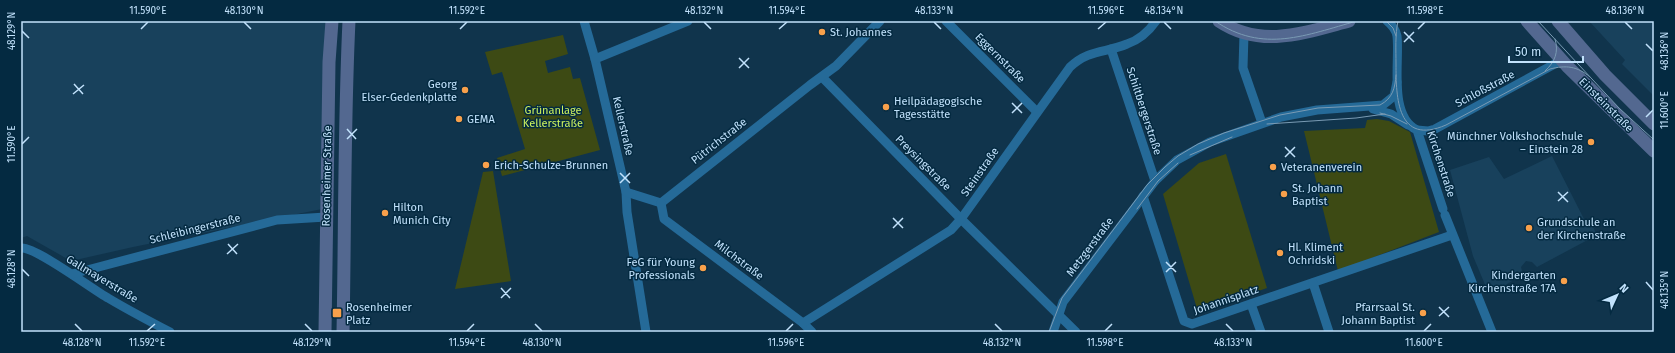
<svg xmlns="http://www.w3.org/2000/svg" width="1675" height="353" viewBox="0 0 1675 353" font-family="'Fira Sans',sans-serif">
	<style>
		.built { fill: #18415c }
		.green { fill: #3d4a14 }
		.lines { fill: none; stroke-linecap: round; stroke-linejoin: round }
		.street { stroke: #256a98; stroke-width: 9 }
		.secondary { stroke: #536890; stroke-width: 13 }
		.tram { stroke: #7a9bb4; stroke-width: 1 }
		.ticks { fill: none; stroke: #c2e2fc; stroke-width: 1.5 }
		.poi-dot { fill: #f8a04b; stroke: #042a41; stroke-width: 1.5 }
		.labels { text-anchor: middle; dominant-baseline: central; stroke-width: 3; stroke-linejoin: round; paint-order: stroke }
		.poi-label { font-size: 11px; fill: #c2e2fc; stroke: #042a41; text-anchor: start }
		.street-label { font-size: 11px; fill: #c2e2fc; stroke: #042a41 }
		.park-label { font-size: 11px; fill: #ccf15d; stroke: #042a41 }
		.neatline { fill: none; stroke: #c2e2fc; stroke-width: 1.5 }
		.ticks-label { font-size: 10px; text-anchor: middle; fill: #c2e2fc }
	</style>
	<rect width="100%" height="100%" fill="#10344c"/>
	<!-- built -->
	<g class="built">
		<polygon points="21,21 334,21 322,209 133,247 71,261 27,236 21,238"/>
		<polygon points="1591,21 1654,21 1654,96 1622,64 1625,60 1590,22"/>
		<polygon points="1552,156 1585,221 1589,219 1597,235 1537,267 1532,262 1526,261 1521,267 1523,275 1489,294 1473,256 1450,170 1489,157 1504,179"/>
	</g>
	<!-- green -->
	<g class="green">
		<polygon points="563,35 568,54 545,61 548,73 570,67 573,79 580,78 600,150 502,176 497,158 525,149 502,72 492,75 485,52"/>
		<polygon points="1377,119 1389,121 1410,132 1439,232 1338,271 1304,131 1365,128 1367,120"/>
		<polygon points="1226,154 1267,288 1198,312 1163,194 1199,163"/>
		<polygon points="493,171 511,281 455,289 483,172"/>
	</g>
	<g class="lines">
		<!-- street -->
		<g class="street">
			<polyline points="584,21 595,59 626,192 627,212 646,332"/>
			<polyline points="946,21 1037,112"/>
			<path d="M1387,21C1392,25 1396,30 1397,36C1400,61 1388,116 1417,130L1443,209"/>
			<polyline points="1244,34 1243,68 1262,123"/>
			<polyline points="1111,49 1155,181"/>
			<polyline points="595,59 688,21"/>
			<polyline points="822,77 961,219 1076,332"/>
			<polyline points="1373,109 1391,114 1408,125"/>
			<polyline points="1417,130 1428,131 1435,129 1562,60"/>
			<polyline points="626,192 661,203"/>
			<polyline points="1143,196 1184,321 1192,324 1452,235"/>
			<polyline points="661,203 810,85 836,66 880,21"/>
			<polyline points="661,203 664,219 803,323 812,332"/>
			<polyline points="1445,215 1492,332"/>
			<path d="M21,248C35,246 93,290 108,298C128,310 149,321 170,332"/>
			<polyline points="72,274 277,220 326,217"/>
			<polyline points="1313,283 1329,332"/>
			<polyline points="1251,304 1261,332"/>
			<path d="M803,323L951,230L961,219L1070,67C1089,49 1106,53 1127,44C1139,40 1149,31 1156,21"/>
			<polyline points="1053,332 1063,302 1155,181 1177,160 1210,142 1281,117 1317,110 1383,105 1394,96 1397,82"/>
		</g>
		<!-- secondary -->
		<g class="secondary">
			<path d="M1219,21C1261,49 1304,33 1349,21"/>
			<polyline points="1527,21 1567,66 1654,151"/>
			<polyline points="1558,21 1605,75 1654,124"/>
			<polyline points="325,332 329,62 332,21"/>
			<path d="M343,332C345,228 344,125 349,21"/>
		</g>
		<!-- tram -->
		<g class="tram">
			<path d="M1215,21C1263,54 1306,35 1357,21"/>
			<polyline points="1386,21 1393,28 1396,36"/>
			<path d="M1398,21C1395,35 1396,50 1396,64C1396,98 1397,146 1446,125L1550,69C1566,65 1577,66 1590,77"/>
			<polyline points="1538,21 1619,108 1654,140"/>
			<path d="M1545,71C1555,62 1559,52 1555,39"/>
			<polyline points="1380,113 1391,116 1407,124"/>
			<polyline points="1267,124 1356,118 1385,114"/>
			<polyline points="1190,155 1232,137"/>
			<polyline points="1137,209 1158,181 1178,163"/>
			<path d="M1049,332L1062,298L1147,185L1165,167L1178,156L1198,144L1224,133L1280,115L1318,108L1380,105C1393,98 1395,88 1396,75"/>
		</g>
	</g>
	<!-- ticks -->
	<path class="ticks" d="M244,22L251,29M704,22L711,29M934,22L941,29M1164,22L1171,29M1625,22L1632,29M141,29L148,22M460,29L467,22M779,29L787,22M1098,29L1106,22M1418,29L1425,22M22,31L29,38M1404,32L1414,42M1404,42L1414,32M1646,44L1653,51M739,58L749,68M739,68L749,58M74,84L83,94M73,94L84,85M1012,103L1022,113M1012,113L1022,103M1646,117L1653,110M347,129L356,139M347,139L357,129M22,144L29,137M1285,147L1295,157M1285,157L1295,147M620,173L630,183M620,183L630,173M1558,192L1568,202M1558,201L1568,192M893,218L903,228M893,228L903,218M228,244L237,254M227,254L238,244M1166,262L1176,272M22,269L29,276M1166,272L1176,262M1646,282L1653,290M501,288L510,298M501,298L511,288M1439,307L1449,317M1439,316L1449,307M75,324L82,331M305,324L312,331M535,324L542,331M995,324L1002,331M1226,324L1233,331M147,331L155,324M467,331L474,324M786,331L793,324M1105,331L1112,324M1424,331L1431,324"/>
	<!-- markers -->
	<g class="poi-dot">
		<circle cx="822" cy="32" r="4"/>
		<circle cx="465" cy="90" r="4"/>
		<circle cx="886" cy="107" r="4"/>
		<circle cx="459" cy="119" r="4"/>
		<circle cx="1591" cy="142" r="4"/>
		<circle cx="486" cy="165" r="4"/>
		<circle cx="1273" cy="167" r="4"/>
		<circle cx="1284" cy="194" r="4"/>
		<circle cx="385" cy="213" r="4"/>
		<circle cx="1529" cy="228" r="4"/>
		<circle cx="1280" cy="253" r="4"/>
		<circle cx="703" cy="268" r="4"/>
		<circle cx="1564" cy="281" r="4"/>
		<rect x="332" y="308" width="10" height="10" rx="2"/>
		<circle cx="1423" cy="313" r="4"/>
	</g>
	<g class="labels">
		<!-- poi labels -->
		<g class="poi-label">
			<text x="830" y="32">St. Johannes</text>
			<text x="457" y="84" text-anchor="end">Georg<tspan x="457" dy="13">Elser-Gedenkplatte</tspan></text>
			<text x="894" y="101">Heilpädagogische<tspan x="894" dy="13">Tagesstätte</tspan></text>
			<text x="467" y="119">GEMA</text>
			<text x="1583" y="136" text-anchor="end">Münchner Volkshochschule<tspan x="1583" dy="13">– Einstein 28</tspan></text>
			<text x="494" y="165">Erich-Schulze-Brunnen</text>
			<text x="1281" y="167">Veteranenverein</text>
			<text x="1292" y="188">St. Johann<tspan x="1292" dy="13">Baptist</tspan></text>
			<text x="393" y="207">Hilton<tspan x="393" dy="13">Munich City</tspan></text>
			<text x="1537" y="222">Grundschule an<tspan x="1537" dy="13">der Kirchenstraße</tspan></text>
			<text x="1288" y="247">Hl. Kliment<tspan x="1288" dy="13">Ochridski</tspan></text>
			<text x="695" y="262" text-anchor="end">FeG für Young<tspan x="695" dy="13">Professionals</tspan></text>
			<text x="1556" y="275" text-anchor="end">Kindergarten<tspan x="1556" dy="13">Kirchenstraße 17A</tspan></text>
			<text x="346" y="307">Rosenheimer<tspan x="346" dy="13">Platz</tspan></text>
			<text x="1415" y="307" text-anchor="end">Pfarrsaal St.<tspan x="1415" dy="13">Johann Baptist</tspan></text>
		</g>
		<!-- street labels -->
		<g class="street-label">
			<text transform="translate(1000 58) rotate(45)">Eggernstraße</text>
			<text transform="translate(1485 89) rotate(-28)">Schloßstraße</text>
			<text transform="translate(1606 105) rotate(45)">Einsteinstraße</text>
			<text transform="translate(1144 111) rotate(72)">Schiltbergerstraße</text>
			<text transform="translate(623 126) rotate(77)">Kellerstraße</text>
			<text transform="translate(719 141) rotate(-38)">Pütrichstraße</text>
			<text transform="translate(923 163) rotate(45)">Preysingstraße</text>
			<text transform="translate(1441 164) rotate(72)">Kirchenstraße</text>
			<text transform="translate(980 172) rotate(-55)">Steinstraße</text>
			<text transform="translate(327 176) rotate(-89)">Rosenheimer Straße</text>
			<text transform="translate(195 229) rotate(-14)">Schleibingerstraße</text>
			<text transform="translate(1090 247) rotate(-53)">Metzgerstraße</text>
			<text transform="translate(739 260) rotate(37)">Milchstraße</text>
			<text transform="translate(102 279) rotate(31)">Gallmayerstraße</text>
			<text transform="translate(1226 300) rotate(-19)">Johannisplatz</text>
		</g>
		<!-- park labels -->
		<g class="park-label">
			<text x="553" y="110">Grünanlage<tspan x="553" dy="13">Kellerstraße</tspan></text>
		</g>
	</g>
	<!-- border -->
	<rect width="1675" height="353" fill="none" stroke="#042a41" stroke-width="44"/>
	<!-- north arrow -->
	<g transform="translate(1617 295) rotate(46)" stroke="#042a41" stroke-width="3" paint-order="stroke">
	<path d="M0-3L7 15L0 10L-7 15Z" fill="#c2e2fc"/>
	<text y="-6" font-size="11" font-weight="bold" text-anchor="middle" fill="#c2e2fc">N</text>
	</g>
	<!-- scale -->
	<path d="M1509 56v6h74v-6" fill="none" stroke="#c2e2fc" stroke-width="2"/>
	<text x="1515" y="56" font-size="12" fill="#c2e2fc" stroke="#042a41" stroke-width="3" paint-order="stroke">50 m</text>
	<rect x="22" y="22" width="1631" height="309" class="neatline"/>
	<g class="ticks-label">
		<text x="148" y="14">11.590°E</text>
		<text x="244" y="14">48.130°N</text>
		<text x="467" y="14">11.592°E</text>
		<text x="704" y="14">48.132°N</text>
		<text x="787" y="14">11.594°E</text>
		<text x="934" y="14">48.133°N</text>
		<text x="1106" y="14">11.596°E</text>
		<text x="1164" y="14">48.134°N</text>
		<text x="1425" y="14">11.598°E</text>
		<text x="1625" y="14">48.136°N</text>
		<text transform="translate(11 31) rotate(-90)" y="4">48.129°N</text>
		<text transform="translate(1664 51) rotate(-90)" y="4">48.136°N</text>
		<text transform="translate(1664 110) rotate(-90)" y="4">11.600°E</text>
		<text transform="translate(11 144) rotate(-90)" y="4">11.590°E</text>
		<text transform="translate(11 269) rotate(-90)" y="4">48.128°N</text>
		<text transform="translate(1664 290) rotate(-90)" y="4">48.135°N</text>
		<text x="82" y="346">48.128°N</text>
		<text x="147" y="346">11.592°E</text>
		<text x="312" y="346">48.129°N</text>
		<text x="467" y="346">11.594°E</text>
		<text x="542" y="346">48.130°N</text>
		<text x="786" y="346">11.596°E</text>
		<text x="1002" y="346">48.132°N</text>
		<text x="1105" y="346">11.598°E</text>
		<text x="1233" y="346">48.133°N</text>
		<text x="1424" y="346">11.600°E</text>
	</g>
</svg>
